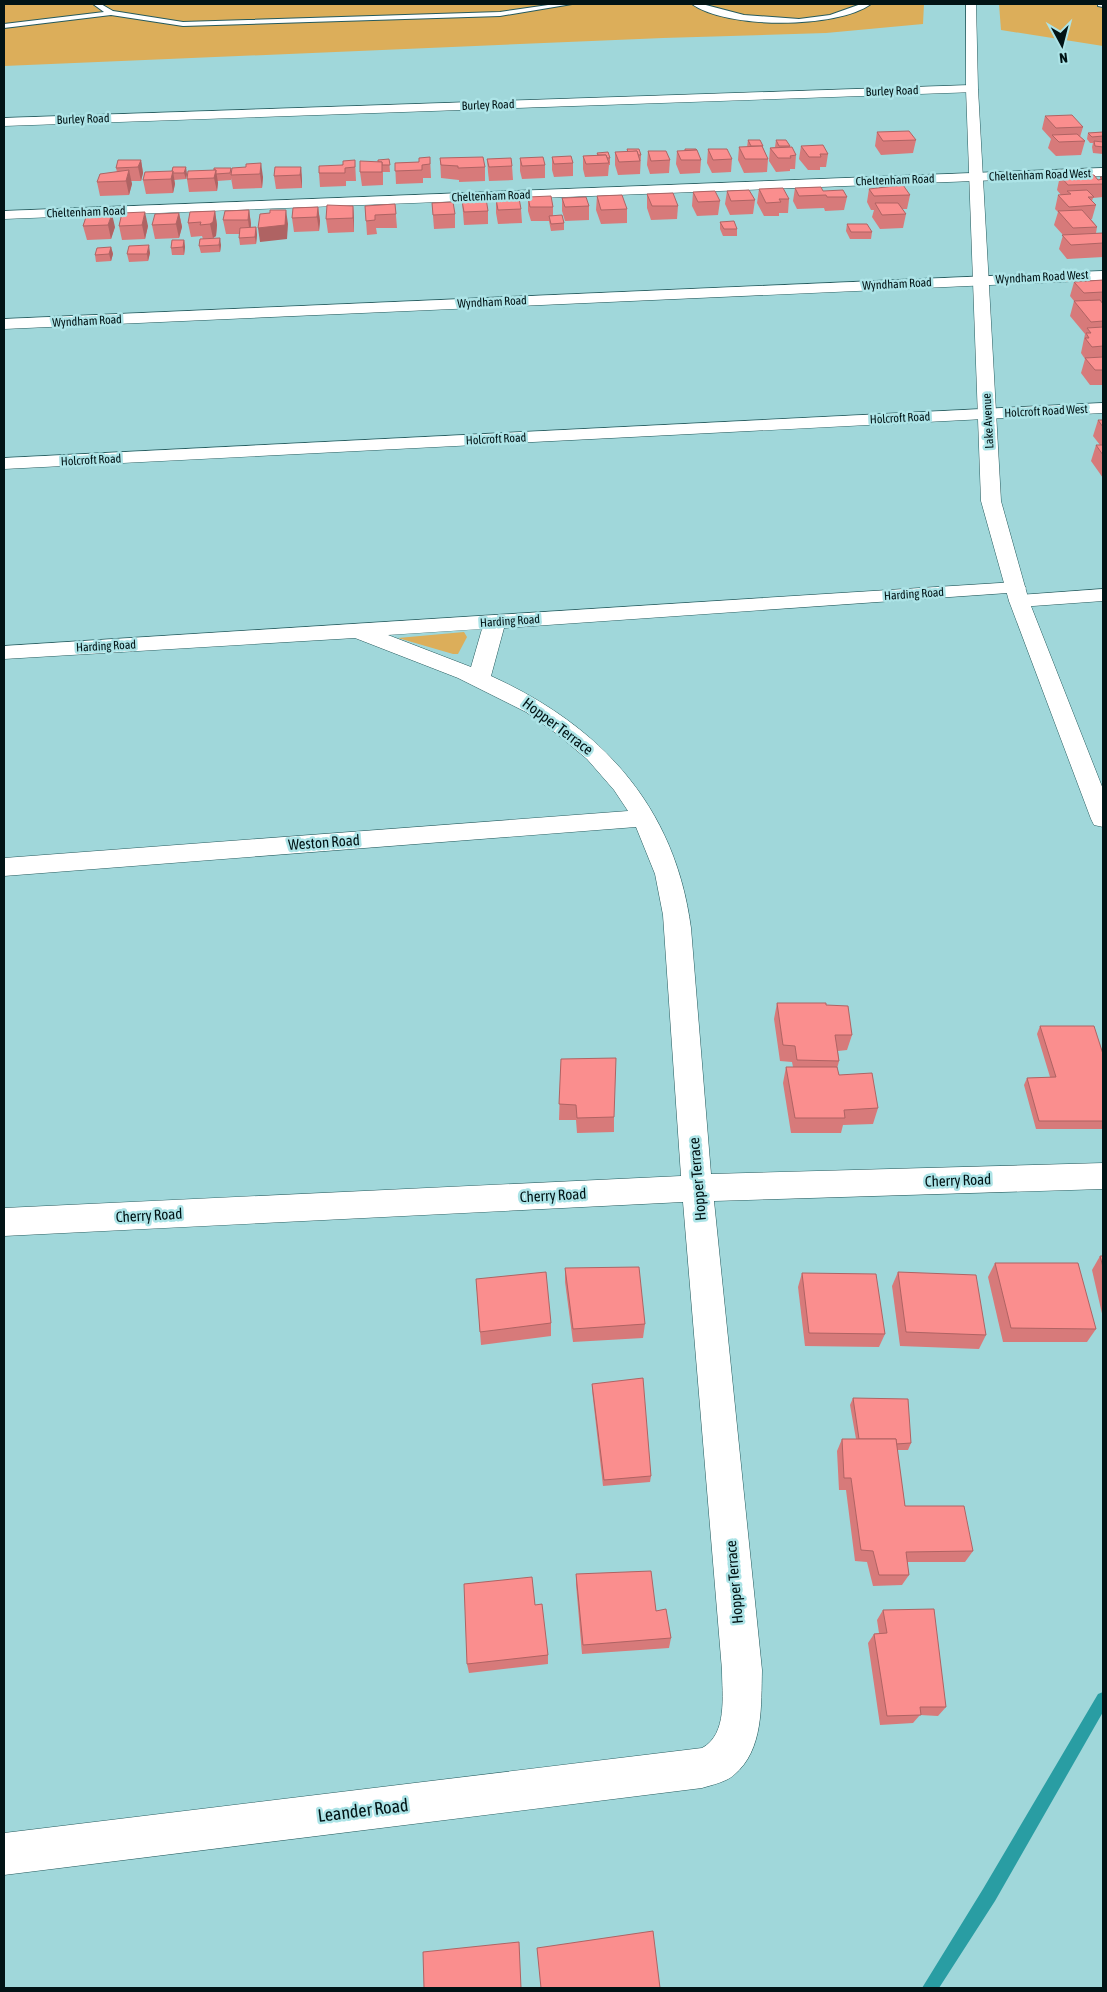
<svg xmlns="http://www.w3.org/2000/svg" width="1107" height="1992" viewBox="0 0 1107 1992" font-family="'Asap Condensed',sans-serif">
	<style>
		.green { fill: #dcae5a }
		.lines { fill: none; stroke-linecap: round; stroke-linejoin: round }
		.stream { fill: #299da3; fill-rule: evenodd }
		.service-casing { stroke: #255a5d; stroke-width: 2 }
		.minor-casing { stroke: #255a5d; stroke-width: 1 }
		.primary-casing { stroke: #255a5d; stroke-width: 1 }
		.service { fill: #fff; fill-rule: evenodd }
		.minor { fill: #fff; fill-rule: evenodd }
		.primary { fill: #fff; fill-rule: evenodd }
		.wall { fill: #d77a7a }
		.shaded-wall { fill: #af6363 }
		.building { fill: #fa8e8e; stroke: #af6363 }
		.labels { text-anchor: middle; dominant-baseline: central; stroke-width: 5; stroke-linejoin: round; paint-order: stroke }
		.far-street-label { font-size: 12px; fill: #011315; stroke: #ade4e7 }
		.street-label { font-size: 15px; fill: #011315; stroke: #ade4e7 }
		.near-street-label { font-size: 18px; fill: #011315; stroke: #ade4e7 }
	</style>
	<rect width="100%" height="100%" fill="#a0d7da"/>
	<!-- green -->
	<g class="green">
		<polygon points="4,4 924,4 923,24 826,33 663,38 4,66"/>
		<polygon points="999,4 1103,4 1103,46 1001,30"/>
		<polygon points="464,632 467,637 458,654 453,654 398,638"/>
	</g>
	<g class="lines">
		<!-- stream -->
		<polygon class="stream" points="1103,1692 1103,1712 995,1901 939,1988 922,1988 983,1889 1098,1694"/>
		<defs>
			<g id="service">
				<polygon points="93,4 101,4 113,11 183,22 500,12 555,4 572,4 500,16 183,26 111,15 4,28 4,24 104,12"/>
				<path d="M692,4H702L744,15L799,19L830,15L861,4H871C837,29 726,29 692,4Z"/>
				<polygon points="1098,4 1103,4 1103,7 1098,6"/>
			</g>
			<g id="minor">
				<polygon points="972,85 978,89 976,92 4,126 4,118"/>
				<polygon points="1103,168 1103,176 4,219 4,211"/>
				<polygon points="1103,271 1103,280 4,329 4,319"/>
				<polygon points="1103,403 1103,413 4,469 4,458"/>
				<path d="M1016,582L1023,584L1026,588L1023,592L504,628L491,676C601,726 675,806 691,928L711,1174L1103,1163V1189L714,1201L762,1670C761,1705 764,1750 734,1775C726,1782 712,1785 702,1788L4,1875V1833L702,1748C728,1734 722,1695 722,1670L683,1202L4,1236V1208L681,1176L663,915L655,874L636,827L4,876V858L628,811L614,790L587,759L557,734L526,712L458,678L355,638L4,659V646ZM482,629L471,667L388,635Z"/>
				<polygon points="1103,589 1103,601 1019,607 1012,605 1009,601 1012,597 1019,595"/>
			</g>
			<polygon id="primary" points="966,4 976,4 978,89 1001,501 1029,601 1103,789 1103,827 1094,825 1091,819 1009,601 981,501 966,89"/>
		</defs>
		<!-- service casing -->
		<use href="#service" class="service-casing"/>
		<!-- minor casing -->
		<use href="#minor" class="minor-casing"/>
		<!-- primary casing -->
		<use href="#primary" class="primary-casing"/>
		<!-- service -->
		<use href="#service" class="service"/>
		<!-- minor -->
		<use href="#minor" class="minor"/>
		<!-- primary -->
		<use href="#primary" class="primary"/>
	</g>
	<!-- wall -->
	<g class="wall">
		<polygon points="1045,116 1083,127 1080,137 1085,141 1081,155 1056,156 1048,148 1051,139 1042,129"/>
		<polygon points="877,132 916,140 913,153 881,155 875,146"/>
		<polygon points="1103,132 1103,154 1093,153 1092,147 1093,143 1090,143 1087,139 1088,133"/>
		<polygon points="748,140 763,146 763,148 768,159 767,172 744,173 738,160 739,147 747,147"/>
		<polygon points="776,140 790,146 790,147 796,155 795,169 790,169 790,171 776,172 769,161 770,148 775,147"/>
		<polygon points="801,146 828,154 826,167 820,167 820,170 808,170 799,159"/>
		<polygon points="627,149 641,155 640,174 618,175 615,165 615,152 627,152"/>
		<polygon points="708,149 732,159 731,172 712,173 707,163"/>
		<polygon points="648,151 670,160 669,173 650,174 647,165"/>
		<polygon points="677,151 701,160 700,173 680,174 676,164"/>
		<polygon points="597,153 610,158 610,165 609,165 608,176 585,177 583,169 583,156 597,155"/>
		<polygon points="430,157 431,178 423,178 423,183 396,184 395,163 419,162"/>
		<polygon points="552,157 573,163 573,176 554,177 552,170"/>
		<polygon points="440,158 485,167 485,181 459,182 459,180 441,178"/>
		<polygon points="520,158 545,165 545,178 522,179 520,171"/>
		<polygon points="389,159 390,172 383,172 383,185 362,186 360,172 378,162"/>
		<polygon points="487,159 512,166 513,180 489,181 488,172"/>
		<polygon points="141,160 143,173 141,181 131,181 132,184 129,195 100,196 97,182 117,172 116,168"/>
		<polygon points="355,160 356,181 346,181 346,186 320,187 319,173"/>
		<polygon points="246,164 263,177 262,188 233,189 231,178 231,180 217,181 218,183 217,191 189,192 187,179 214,170 231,168 231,172 246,167"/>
		<polygon points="173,167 187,174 186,179 174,180 175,184 173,193 146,194 143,180 172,171"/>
		<polygon points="301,167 302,180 302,188 276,189 274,176"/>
		<polygon points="1060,176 1098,180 1100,179 1100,177 1103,177 1103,197 1093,198 1092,201 1096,205 1092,219 1091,219 1097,227 1096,233 1103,233 1103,257 1067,259 1059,249 1063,235 1054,225 1058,212 1055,209 1058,195 1061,195 1057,190"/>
		<polygon points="795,188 823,191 847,197 844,210 825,211 824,208 797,209 793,201"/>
		<polygon points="759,189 789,199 788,213 779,213 779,216 764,216 757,203"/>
		<polygon points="869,189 910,195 907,209 902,209 906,214 903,228 880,229 872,217 874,210 871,210 867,202"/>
		<polygon points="727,191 755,200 753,214 730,215 725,204"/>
		<polygon points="693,192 720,201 718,215 697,216 692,206"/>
		<polygon points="647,194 678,206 677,219 651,220 647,208"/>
		<polygon points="597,196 627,209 627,223 601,224 596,210"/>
		<polygon points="528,197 553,207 553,216 564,223 564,230 551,231 549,221 531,221 528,211"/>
		<polygon points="562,198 589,206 589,220 565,221 562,211"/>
		<polygon points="496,199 521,209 522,223 498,224 496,213"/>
		<polygon points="462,201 488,211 488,224 464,225"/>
		<polygon points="432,203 455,214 455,228 434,229"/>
		<polygon points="395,204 397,228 376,228 377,234 367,235 365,206"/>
		<polygon points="353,206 354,220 354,232 328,233 326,219"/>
		<polygon points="318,207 320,221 319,231 294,232 292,218"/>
		<polygon points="249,210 251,224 251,228 256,227 257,235 256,244 240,245 239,238 240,234 226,234 223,220"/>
		<polygon points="215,211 217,225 216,236 213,238 203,239 202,236 191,237 188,223"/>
		<polygon points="122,213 148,226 145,239 122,240 119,226"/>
		<polygon points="179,213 182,227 179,238 155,239 152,225"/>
		<polygon points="87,214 115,227 111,239 87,240 83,226"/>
		<polygon points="720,222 737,229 737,236 723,236 720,229"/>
		<polygon points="847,224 872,232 871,239 850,239 846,231"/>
		<polygon points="184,240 185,247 184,255 172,255 171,248"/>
		<polygon points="221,245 220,252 201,253 199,246"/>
		<polygon points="111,247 113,254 111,261 96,262 95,255"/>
		<polygon points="150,253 148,261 129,262 127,254"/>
		<polygon points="1103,280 1103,385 1090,385 1081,373 1085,359 1081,353 1085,334 1070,316 1074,301 1070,296 1074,282"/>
		<polygon points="1098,420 1103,420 1103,478 1091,461 1096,445 1100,445 1093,436"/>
		<polygon points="777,1003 826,1005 852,1035 847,1050 838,1051 839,1061 837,1069 839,1075 878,1108 873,1124 843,1125 841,1133 791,1133 783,1083 786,1067 793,1067 792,1062 780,1061 774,1019"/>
		<polygon points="1040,1026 1103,1054 1103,1129 1036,1129 1024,1085 1027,1078 1050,1077 1037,1034"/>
		<polygon points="561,1059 614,1117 614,1132 577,1133 576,1120 559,1120"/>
		<polygon points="1100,1256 1103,1256 1103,1318 1092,1270"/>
		<polygon points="995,1263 1096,1329 1087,1342 1003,1342 988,1277"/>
		<polygon points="565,1268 645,1324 643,1338 573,1342 565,1282"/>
		<polygon points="898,1272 986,1335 979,1349 900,1346 892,1286"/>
		<polygon points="802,1273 885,1334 879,1347 805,1346 798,1287"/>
		<polygon points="476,1279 551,1323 551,1336 481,1345"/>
		<polygon points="592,1384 651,1476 650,1482 603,1486 592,1390"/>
		<polygon points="853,1398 911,1443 908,1450 897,1450 905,1506 973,1551 965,1562 907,1562 909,1575 902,1585 873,1586 867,1562 855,1561 846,1490 839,1490 837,1451 842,1439 856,1439 850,1405"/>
		<polygon points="576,1574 656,1611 671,1638 669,1648 582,1654 576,1584"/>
		<polygon points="535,1605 548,1655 548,1664 469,1673 467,1664"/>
		<polygon points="883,1610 946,1707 938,1716 920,1715 913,1723 880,1725 868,1643 874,1634 879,1633 877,1620"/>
	</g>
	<!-- shaded-wall -->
	<g class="shaded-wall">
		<polygon points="141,160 143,173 141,181 138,167"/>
		<polygon points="261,163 263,177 262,188 260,174"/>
		<polygon points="186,167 187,174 186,179 184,173"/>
		<polygon points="301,167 302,180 302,188 300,175"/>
		<polygon points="129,170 132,184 129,195 126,181"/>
		<polygon points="216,170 218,183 217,191 214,178"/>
		<polygon points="173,171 175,184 173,193 171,179"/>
		<polygon points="353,206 354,220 354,232 353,218"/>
		<polygon points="318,207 320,221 319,231 317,217"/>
		<polygon points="249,210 251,224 250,234 248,220"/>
		<polygon points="286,210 288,224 287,239 260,242 258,228"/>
		<polygon points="215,211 217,225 216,236 213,238 210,224"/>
		<polygon points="145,212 148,226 145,239 142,225"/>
		<polygon points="179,213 182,227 179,238 176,224"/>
		<polygon points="112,214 115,227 111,239 108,225"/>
		<polygon points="256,227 257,235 256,244 255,237"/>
		<polygon points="220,238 221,245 220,252 219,245"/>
		<polygon points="184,240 185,247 184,255 183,247"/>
		<polygon points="149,245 150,253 148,261 147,254"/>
		<polygon points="111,247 113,254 111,261 109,254"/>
	</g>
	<!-- building -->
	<g class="building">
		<polygon points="1072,115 1083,127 1056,128 1045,116"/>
		<polygon points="909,131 916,140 883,141 877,132"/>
		<polygon points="1103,132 1103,136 1092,137 1088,133"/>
		<polygon points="1077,134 1085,141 1059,142 1052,135"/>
		<polygon points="748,140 760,140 763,146 751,146"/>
		<polygon points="776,140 786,140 790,146 779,146"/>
		<polygon points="1094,141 1103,142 1103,147 1095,146"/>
		<polygon points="823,145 828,154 820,154 821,157 809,157 801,146"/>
		<polygon points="762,146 768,159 745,159 739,147"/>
		<polygon points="792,147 796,155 790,156 791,158 778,158 770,148"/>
		<polygon points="627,149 639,149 641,155 638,155 637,151 628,152"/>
		<polygon points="685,149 696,149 697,150 685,151"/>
		<polygon points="708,149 727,149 732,159 713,160"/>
		<polygon points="697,150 701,160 681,160 677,151"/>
		<polygon points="637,151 640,161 619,162 615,152"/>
		<polygon points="648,151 666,151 670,160 651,161"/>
		<polygon points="608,152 610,158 607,158 606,155 598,155 597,153"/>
		<polygon points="606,155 609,163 586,164 583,156"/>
		<polygon points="571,156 573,163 554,164 552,157"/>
		<polygon points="430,157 430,164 422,165 422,170 395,171 395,163 419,162 419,158"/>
		<polygon points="483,157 485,167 458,168 458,166 441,165 440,158"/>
		<polygon points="543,157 545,165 522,166 520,158"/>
		<polygon points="511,158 512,166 489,167 487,159"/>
		<polygon points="389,159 390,165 382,165 382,162 378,162 378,160"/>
		<polygon points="118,160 141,160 138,167 116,168"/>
		<polygon points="355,160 355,167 345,168 345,173 319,173 319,166 343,165 343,161"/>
		<polygon points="360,161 382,162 382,172 360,172"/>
		<polygon points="261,163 260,174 231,175 232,168 246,167 246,164"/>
		<polygon points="173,167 186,167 184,173 173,173 173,171 172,171"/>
		<polygon points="275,167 301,167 300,175 274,176"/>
		<polygon points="214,168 231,168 230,173 216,174 216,170 214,170"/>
		<polygon points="129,170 126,181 97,182 100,174"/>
		<polygon points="216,170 214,178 187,179 188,171"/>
		<polygon points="173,171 171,179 143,180 145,172"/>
		<polygon points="1094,175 1098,180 1103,179 1100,177 1103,177 1103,184 1068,185 1060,176"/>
		<polygon points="903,185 910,195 874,196 869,189"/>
		<polygon points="821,187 823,191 843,190 847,197 827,197 826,195 799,196 795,188"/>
		<polygon points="783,188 789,199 779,199 781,202 766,203 759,189"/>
		<polygon points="749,190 755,200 731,201 727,191"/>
		<polygon points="1087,190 1094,197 1088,197 1096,205 1069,207 1058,195 1071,194 1067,191"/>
		<polygon points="715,191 720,201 698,202 693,192"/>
		<polygon points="673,193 678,206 652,206 647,194"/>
		<polygon points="622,195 627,209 601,210 597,196"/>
		<polygon points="551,196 553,207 530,207 528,197"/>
		<polygon points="586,197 589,206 565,207 562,198"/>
		<polygon points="486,198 488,211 464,212 462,201"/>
		<polygon points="519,198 521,209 498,210 496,199"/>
		<polygon points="453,202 455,214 433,215 432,203"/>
		<polygon points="875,203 898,203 906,214 882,215"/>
		<polygon points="395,204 396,214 375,215 375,220 366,221 365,206"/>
		<polygon points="327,205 353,206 353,218 326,219"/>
		<polygon points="318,207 317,217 292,218 293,208"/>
		<polygon points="249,210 248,220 223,220 225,211"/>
		<polygon points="270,210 286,210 285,225 258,228 260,214 270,213"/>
		<polygon points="1082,210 1097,227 1073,228 1058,211"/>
		<polygon points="215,211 213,222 210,224 200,225 201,222 188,223 190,212"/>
		<polygon points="145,212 142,225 119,226 122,213"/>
		<polygon points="179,213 176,224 152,225 155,214"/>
		<polygon points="87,214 112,214 108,225 83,226"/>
		<polygon points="562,215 564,223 551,224 549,216"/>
		<polygon points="734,221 737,229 724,229 720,222"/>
		<polygon points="847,224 867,224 872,232 851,232"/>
		<polygon points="256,227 255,237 239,238 240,228"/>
		<polygon points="1103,233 1103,243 1071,245 1062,235"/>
		<polygon points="220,238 219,245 199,246 200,239"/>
		<polygon points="172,240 184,240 183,247 171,248"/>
		<polygon points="149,245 147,254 127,254 129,246"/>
		<polygon points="111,247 109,254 95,255 97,248"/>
		<polygon points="1103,280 1103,292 1084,293 1074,282"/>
		<polygon points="1100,300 1103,304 1103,321 1091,322 1074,301"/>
		<polygon points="1103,327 1103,346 1092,347 1085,338 1089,338 1086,333 1091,333 1087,328"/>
		<polygon points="1103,357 1103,370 1095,370 1085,358"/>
		<polygon points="1098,420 1103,420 1103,427"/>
		<polygon points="1096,445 1103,445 1103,455"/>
		<polygon points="777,1003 826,1003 826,1005 848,1006 852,1035 835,1035 839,1061 797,1060 795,1046 783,1045"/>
		<polygon points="1040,1026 1094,1026 1103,1054 1103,1121 1039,1121 1027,1078 1056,1077"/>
		<polygon points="616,1058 614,1117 577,1118 576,1105 559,1104 561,1059"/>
		<polygon points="786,1067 837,1067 839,1075 872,1073 878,1108 844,1110 845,1118 795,1118"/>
		<polygon points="1100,1256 1103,1256 1103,1267"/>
		<polygon points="995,1263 1078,1263 1096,1329 1011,1328"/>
		<polygon points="639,1267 645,1324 573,1329 565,1268"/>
		<polygon points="546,1272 551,1323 480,1332 476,1279"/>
		<polygon points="898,1272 976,1275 986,1335 906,1332"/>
		<polygon points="802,1273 876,1274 885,1334 809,1333"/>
		<polygon points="643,1378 651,1476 604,1480 592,1384"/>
		<polygon points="853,1398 908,1399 911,1443 896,1444 896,1439 859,1439"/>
		<polygon points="842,1439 896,1439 905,1506 964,1506 973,1551 906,1552 909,1575 879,1575 873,1551 861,1550 851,1478 844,1478"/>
		<polygon points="651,1571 656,1611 666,1609 671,1638 583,1645 576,1574"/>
		<polygon points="532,1577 535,1605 542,1604 548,1655 467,1664 464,1584"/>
		<polygon points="934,1609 946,1707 920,1707 921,1715 887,1716 874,1634 887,1633 883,1610"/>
		<polygon points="653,1931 660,1988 541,1988 537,1948"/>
		<polygon points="519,1942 521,1988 424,1988 423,1952"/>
	</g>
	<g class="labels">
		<!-- far-street labels -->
		<g class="far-street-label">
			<text transform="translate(892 91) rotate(-2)">Burley Road</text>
			<text transform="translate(488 105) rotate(-2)">Burley Road</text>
			<text transform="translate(83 119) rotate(-2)">Burley Road</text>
			<text transform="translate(1040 175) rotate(-2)">Cheltenham Road West</text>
			<text transform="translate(895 180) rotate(-2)">Cheltenham Road</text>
			<text transform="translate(491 196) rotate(-2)">Cheltenham Road</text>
			<text transform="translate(86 212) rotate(-2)">Cheltenham Road</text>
			<text transform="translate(1042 277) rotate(-3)">Wyndham Road West</text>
			<text transform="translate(897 284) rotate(-3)">Wyndham Road</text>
			<text transform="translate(492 302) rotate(-3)">Wyndham Road</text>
			<text transform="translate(87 321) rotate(-3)">Wyndham Road</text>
			<text transform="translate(1046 411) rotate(-3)">Holcroft Road West</text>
			<text transform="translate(900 418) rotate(-3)">Holcroft Road</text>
			<text transform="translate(988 421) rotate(-93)">Lake Avenue</text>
			<text transform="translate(496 439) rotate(-3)">Holcroft Road</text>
			<text transform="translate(91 460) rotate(-3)">Holcroft Road</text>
			<text transform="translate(914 594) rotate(-4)">Harding Road</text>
			<text transform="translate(510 621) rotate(-4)">Harding Road</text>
			<text transform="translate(106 646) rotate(-3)">Harding Road</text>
		</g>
		<!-- street labels -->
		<g class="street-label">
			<text transform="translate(558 726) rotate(37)">Hopper Terrace</text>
			<text transform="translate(324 842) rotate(-4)">Weston Road</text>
			<text transform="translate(697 1179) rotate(-95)">Hopper Terrace</text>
			<text transform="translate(958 1180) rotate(-2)">Cherry Road</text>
			<text transform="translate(553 1195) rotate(-3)">Cherry Road</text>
			<text transform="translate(149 1215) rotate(-3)">Cherry Road</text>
			<text transform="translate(734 1582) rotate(-95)">Hopper Terrace</text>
		</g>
		<!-- near-street labels -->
		<g class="near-street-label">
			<text transform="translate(363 1810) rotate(-7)">Leander Road</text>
		</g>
	</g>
	<!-- border -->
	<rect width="1107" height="1992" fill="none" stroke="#011315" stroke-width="10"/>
	<!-- north arrow -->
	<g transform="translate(1062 45) rotate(173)" stroke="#ade4e7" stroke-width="4" paint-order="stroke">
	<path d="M0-4L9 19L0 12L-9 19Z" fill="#011315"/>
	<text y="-8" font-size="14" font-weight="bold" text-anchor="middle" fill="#011315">N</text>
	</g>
</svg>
